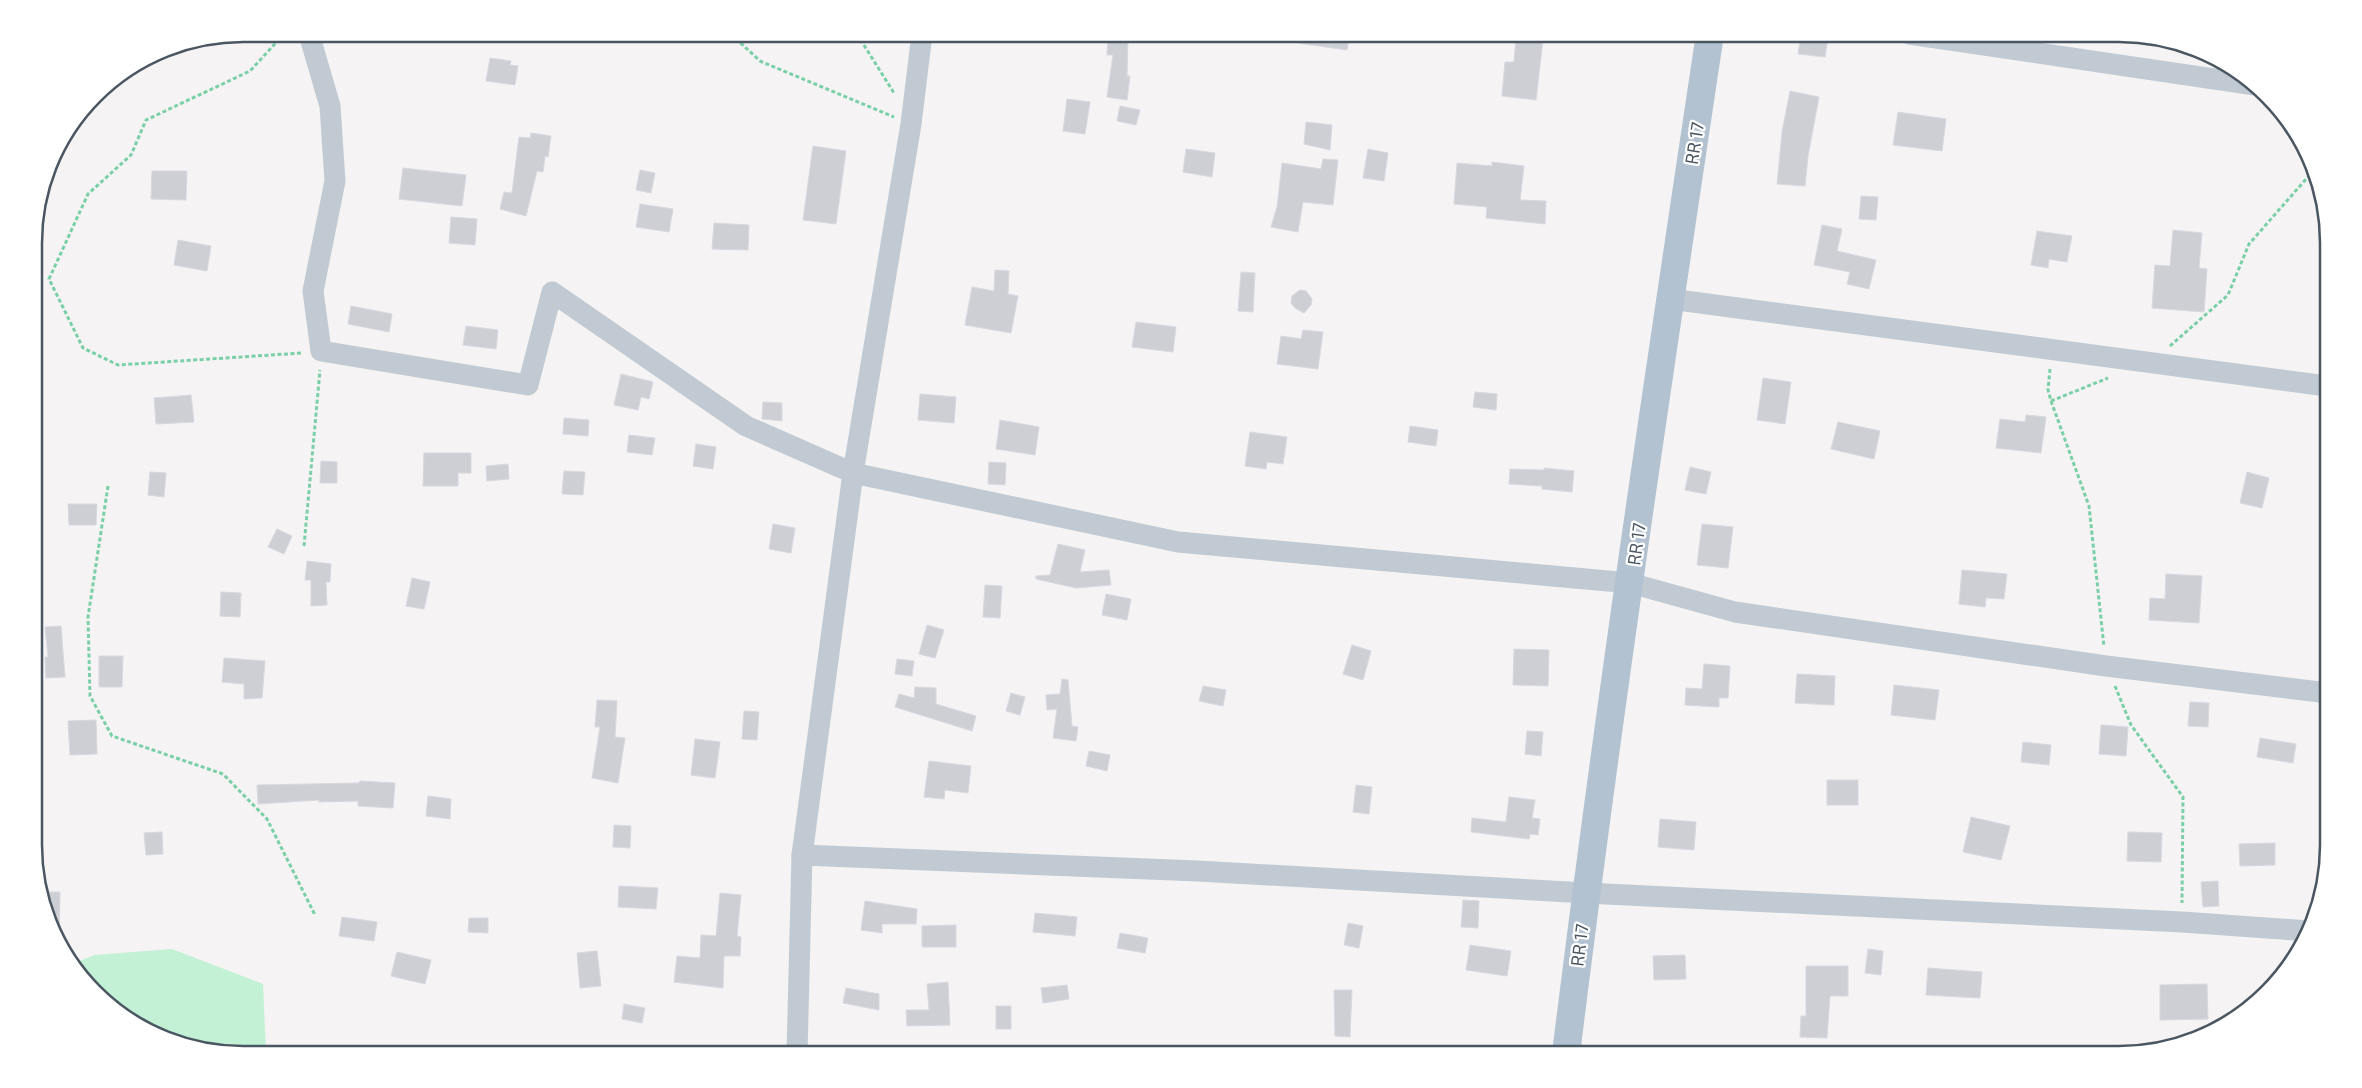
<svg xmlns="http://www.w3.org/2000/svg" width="2362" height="1088" viewBox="0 0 2362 1088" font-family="'Exo 2',sans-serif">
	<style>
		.green { fill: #c3f1d5 }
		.building { fill: #cdcfd5; stroke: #d7d9de }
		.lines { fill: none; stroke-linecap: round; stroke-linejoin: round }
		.path { stroke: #7ad0a6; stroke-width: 3; stroke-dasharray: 4 2.5; stroke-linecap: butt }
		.minor { stroke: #c1cad2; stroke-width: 21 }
		.major { stroke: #b3c2d1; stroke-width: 28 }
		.labels { text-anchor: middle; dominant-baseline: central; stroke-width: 4.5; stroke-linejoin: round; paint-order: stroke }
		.street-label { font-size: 18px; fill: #4a5661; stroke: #fff }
		.rim { fill: none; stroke: #4a5661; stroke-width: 2.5 }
	</style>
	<rect width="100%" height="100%" fill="#f5f3f3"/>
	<!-- green -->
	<path class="green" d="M172,949L263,984L266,1054C238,1054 191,1047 164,1038C135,1029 88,990 72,964L94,955Z"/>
	<!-- building -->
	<g class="building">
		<polygon points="1299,34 1350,34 1347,50 1298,43"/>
		<polygon points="1801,34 1828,37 1825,57 1798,54"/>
		<polygon points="1108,35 1128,35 1127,76 1130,76 1127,100 1107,97 1113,55 1107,55"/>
		<polygon points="1516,38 1543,40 1536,100 1502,96 1505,62 1514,62"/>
		<polygon points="490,58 511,61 510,65 518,66 515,85 486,81"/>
		<polygon points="1790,91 1819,97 1808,156 1805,186 1777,184 1782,132"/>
		<polygon points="1067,99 1090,102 1085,134 1063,131"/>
		<polygon points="1120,106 1140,110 1136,125 1117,121"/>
		<polygon points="1898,112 1946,119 1942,151 1893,145"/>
		<polygon points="1306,122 1332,125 1330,150 1304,144"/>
		<polygon points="531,133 551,136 548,157 545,156 543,172 537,171 526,216 500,209 504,192 512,193 519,137 530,138"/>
		<polygon points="813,146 846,151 836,224 803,220"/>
		<polygon points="1186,149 1215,153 1212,177 1183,172"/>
		<polygon points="1368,149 1388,153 1384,181 1363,178"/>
		<polygon points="1323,159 1338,160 1333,205 1303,202 1298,232 1271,227 1277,207 1282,163 1321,169"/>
		<polygon points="1492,162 1524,166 1520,200 1546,201 1545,224 1486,218 1487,207 1454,204 1457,163 1492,166"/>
		<polygon points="403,168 466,175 462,206 399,199"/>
		<polygon points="640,170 655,173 651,193 636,190"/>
		<polygon points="152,171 187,171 186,200 151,199"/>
		<polygon points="1861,196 1878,197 1876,220 1859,219"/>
		<polygon points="640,204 673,209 669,232 636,227"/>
		<polygon points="451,217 477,219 475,245 449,243"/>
		<polygon points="714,223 749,225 748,250 712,249"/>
		<polygon points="1822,225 1842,229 1837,251 1876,260 1869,289 1847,284 1850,272 1814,265"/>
		<polygon points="2173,230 2202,233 2199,268 2207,269 2204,312 2152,308 2155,265 2170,266"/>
		<polygon points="2037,231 2072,236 2067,262 2049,259 2048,268 2031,265"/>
		<polygon points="178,240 211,246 207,271 174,265"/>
		<polygon points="995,270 1009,271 1008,294 1018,296 1011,333 965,325 972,287 994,291"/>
		<polygon points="1241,272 1255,273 1253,312 1238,311"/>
		<polygon points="1300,290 1306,291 1312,299 1311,305 1304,313 1295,308 1291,303 1292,296"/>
		<polygon points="351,306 392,314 389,332 348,324"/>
		<polygon points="1136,322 1176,327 1173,352 1132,347"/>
		<polygon points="466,326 498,330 496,349 463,345"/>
		<polygon points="1303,330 1323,332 1318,369 1277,364 1281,336 1301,339"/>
		<polygon points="621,374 653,382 649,399 641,397 638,410 614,405"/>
		<polygon points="1763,378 1791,382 1785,424 1757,420"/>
		<polygon points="1475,392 1497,394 1496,410 1473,407"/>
		<polygon points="920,394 956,397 954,423 918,420"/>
		<polygon points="191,395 194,422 156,424 154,398"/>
		<polygon points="763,402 782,403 782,421 762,419"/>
		<polygon points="2026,415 2046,417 2041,453 1996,448 2000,419 2025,422"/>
		<polygon points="564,418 589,420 588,436 563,434"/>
		<polygon points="1000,420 1039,427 1035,455 996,449"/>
		<polygon points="1838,422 1880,431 1874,459 1831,449"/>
		<polygon points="1410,426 1438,430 1436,446 1408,442"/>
		<polygon points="1250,432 1287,437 1283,464 1267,462 1266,469 1245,466"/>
		<polygon points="629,435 655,438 652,455 627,452"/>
		<polygon points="696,444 716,447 713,469 693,466"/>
		<polygon points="424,453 471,453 471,473 458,473 458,486 423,486"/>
		<polygon points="321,461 337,462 337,483 320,483"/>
		<polygon points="989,462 1006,463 1005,485 988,484"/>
		<polygon points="508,464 509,479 487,481 486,466"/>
		<polygon points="1690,467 1711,472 1706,494 1685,490"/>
		<polygon points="1544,468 1574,471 1572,492 1542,489 1542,486 1509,484 1510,469 1544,470"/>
		<polygon points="564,471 585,472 583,495 562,494"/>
		<polygon points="150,472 166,473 164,497 148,495"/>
		<polygon points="2247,472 2269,478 2262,508 2240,503"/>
		<polygon points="68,504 97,504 96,525 69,525"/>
		<polygon points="773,524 795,528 791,553 769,549"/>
		<polygon points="1702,524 1733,527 1728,568 1697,565"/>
		<polygon points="277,529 292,536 284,554 268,547"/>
		<polygon points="1058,544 1085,550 1080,572 1109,570 1111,585 1076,588 1036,579 1036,576 1050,575"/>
		<polygon points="307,561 331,564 330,582 326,582 327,605 311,606 311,580 305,580"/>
		<polygon points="1962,570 2007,574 2004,599 1986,598 1985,607 1959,604"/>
		<polygon points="2166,574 2202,576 2199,623 2149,620 2150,598 2165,599"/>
		<polygon points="412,578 430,582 424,609 406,606"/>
		<polygon points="985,585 1002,586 1000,618 983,617"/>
		<polygon points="221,592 241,593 240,617 220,616"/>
		<polygon points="1106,594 1131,599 1127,620 1102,615"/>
		<polygon points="927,625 944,630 935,658 919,654"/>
		<polygon points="61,626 65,677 46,678 45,657 48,657 45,627"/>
		<polygon points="1352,645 1371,651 1363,680 1343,674"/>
		<polygon points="1514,649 1549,650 1548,686 1513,685"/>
		<polygon points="99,656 123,656 122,687 99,687"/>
		<polygon points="224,658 265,661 262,698 244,699 244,684 222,682"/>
		<polygon points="897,659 914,661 912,676 895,674"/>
		<polygon points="1704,664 1730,666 1728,698 1719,698 1719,707 1685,705 1686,688 1702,689"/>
		<polygon points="1797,674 1835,676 1834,705 1795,703"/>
		<polygon points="1062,679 1068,680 1072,726 1078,727 1076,741 1053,738 1057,709 1047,710 1046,695 1060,694"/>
		<polygon points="1894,685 1939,690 1935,720 1891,715"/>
		<polygon points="1203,686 1226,690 1223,706 1199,701"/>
		<polygon points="915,687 936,688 936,704 976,716 972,731 895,707 899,694 914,698"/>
		<polygon points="1011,693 1025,697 1020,715 1006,711"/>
		<polygon points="597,700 617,701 615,737 625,738 618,783 592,778 600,727 595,727"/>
		<polygon points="2190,702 2209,703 2208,727 2188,726"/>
		<polygon points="744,711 759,712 757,740 742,739"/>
		<polygon points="96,720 97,754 70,755 68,721"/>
		<polygon points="2101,725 2128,727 2126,756 2099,754"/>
		<polygon points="1527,731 1543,732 1541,756 1525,754"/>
		<polygon points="2260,738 2296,744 2293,763 2257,757"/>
		<polygon points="695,739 720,742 715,778 691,775"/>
		<polygon points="2023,742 2051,745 2049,765 2021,762"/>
		<polygon points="1089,751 1110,755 1107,771 1086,766"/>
		<polygon points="929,761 971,766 968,793 945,790 944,799 924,797"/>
		<rect x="1827" y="780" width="31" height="25"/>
		<polygon points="360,781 395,783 393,808 358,806 358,801 319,802 319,800 258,804 257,785 359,783"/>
		<polygon points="1356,785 1372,787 1369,814 1353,812"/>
		<polygon points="428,796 451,799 450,819 426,816"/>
		<polygon points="1509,797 1535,800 1532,818 1540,819 1538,835 1530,834 1529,839 1471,832 1472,818 1506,822"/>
		<polygon points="1971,817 2010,826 2001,860 1963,852"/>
		<polygon points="1660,819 1696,822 1694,850 1658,847"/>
		<polygon points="614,825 631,826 630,848 613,847"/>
		<polygon points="162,832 163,854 146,855 144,833"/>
		<polygon points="2128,832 2162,833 2161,862 2127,861"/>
		<polygon points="2275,843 2275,865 2240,866 2239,844"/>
		<polygon points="2218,881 2219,906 2203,907 2201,882"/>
		<polygon points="619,886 658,888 656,909 618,907"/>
		<polygon points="41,892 60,892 59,942 50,925"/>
		<polygon points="720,893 741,895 737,936 741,937 740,956 724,956 723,988 674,982 677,956 700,958 701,935 716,936"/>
		<polygon points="1463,900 1479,901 1478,928 1461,927"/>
		<polygon points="865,901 917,909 916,924 882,924 882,933 861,930"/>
		<polygon points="1035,913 1077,917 1075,936 1033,932"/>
		<polygon points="342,917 377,922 374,941 339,936"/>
		<polygon points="469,918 488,918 488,933 468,932"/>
		<polygon points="1348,923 1363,926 1359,948 1344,945"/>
		<polygon points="956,925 956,947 922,947 922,926"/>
		<polygon points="1120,933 1148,938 1145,953 1117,948"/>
		<polygon points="1470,945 1511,951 1507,976 1466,970"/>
		<polygon points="1868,949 1883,951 1881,975 1865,973"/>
		<polygon points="597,951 601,986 580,988 577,953"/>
		<polygon points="397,952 431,960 425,984 391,976"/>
		<polygon points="1685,955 1686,979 1654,980 1653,956"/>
		<polygon points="1806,966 1848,966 1848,996 1830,996 1827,1038 1800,1037 1801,1016 1806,1016"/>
		<polygon points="1928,968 1982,972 1980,998 1926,995"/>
		<polygon points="948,982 950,1025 907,1026 906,1010 929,1010 927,984"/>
		<polygon points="2207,984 2208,1019 2160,1020 2160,985"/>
		<polygon points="1067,985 1069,999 1043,1003 1041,988"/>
		<polygon points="846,988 879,994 879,1010 843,1003"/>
		<polygon points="1334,990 1352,990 1350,1037 1335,1036"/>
		<polygon points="624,1004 645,1008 642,1023 622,1019"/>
		<rect x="996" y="1006" width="15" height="23"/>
	</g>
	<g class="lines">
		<!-- path -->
		<g class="path">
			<polyline points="284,34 250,71 146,120 131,155 88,194 49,279 83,348 118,365 302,353"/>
			<polyline points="731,34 760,61 894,117"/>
			<polyline points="857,34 894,93"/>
			<polyline points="2170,346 2228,295 2249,244 2314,170"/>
			<polyline points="2050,369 2048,390 2051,401 2089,506 2104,647"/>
			<polyline points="2051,401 2108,378"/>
			<polyline points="108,486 88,617 90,696 112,736 223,774 267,819 315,915"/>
			<polyline points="304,546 320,370"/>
			<polyline points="2115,686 2131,725 2183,797 2182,903"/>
		</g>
		<!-- minor -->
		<g class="minor">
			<polyline points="309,34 330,106 335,181 313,291 321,351 528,385 552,292 746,426 853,473 1178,542 1630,583 1735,612 2106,666 2328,693"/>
			<polyline points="1909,34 2255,85"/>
			<polyline points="1670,299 2327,386"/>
			<polyline points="802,855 1198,871 1586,893 2182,922 2309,931"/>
			<polyline points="797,1054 802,855 853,473 911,124 922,34"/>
		</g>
		<!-- major -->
		<path class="major" d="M1566,1054C1608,713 1659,373 1710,34"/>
	</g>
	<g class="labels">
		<!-- street labels -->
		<g class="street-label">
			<text transform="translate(1694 143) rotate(-81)">RR 17</text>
			<text transform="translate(1636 544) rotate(-82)">RR 17</text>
			<text transform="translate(1579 945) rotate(-83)">RR 17</text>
		</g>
	</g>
	<!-- crop -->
	<path d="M0 0H2362V1088H0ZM243 42H2119A201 201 0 0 1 2320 243V845A201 201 0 0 1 2119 1046H243A201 201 0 0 1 42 845V243A201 201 0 0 1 243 42Z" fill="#fff" fill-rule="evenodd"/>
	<path class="rim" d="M243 42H2119A201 201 0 0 1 2320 243V845A201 201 0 0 1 2119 1046H243A201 201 0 0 1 42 845V243A201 201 0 0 1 243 42Z"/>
</svg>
